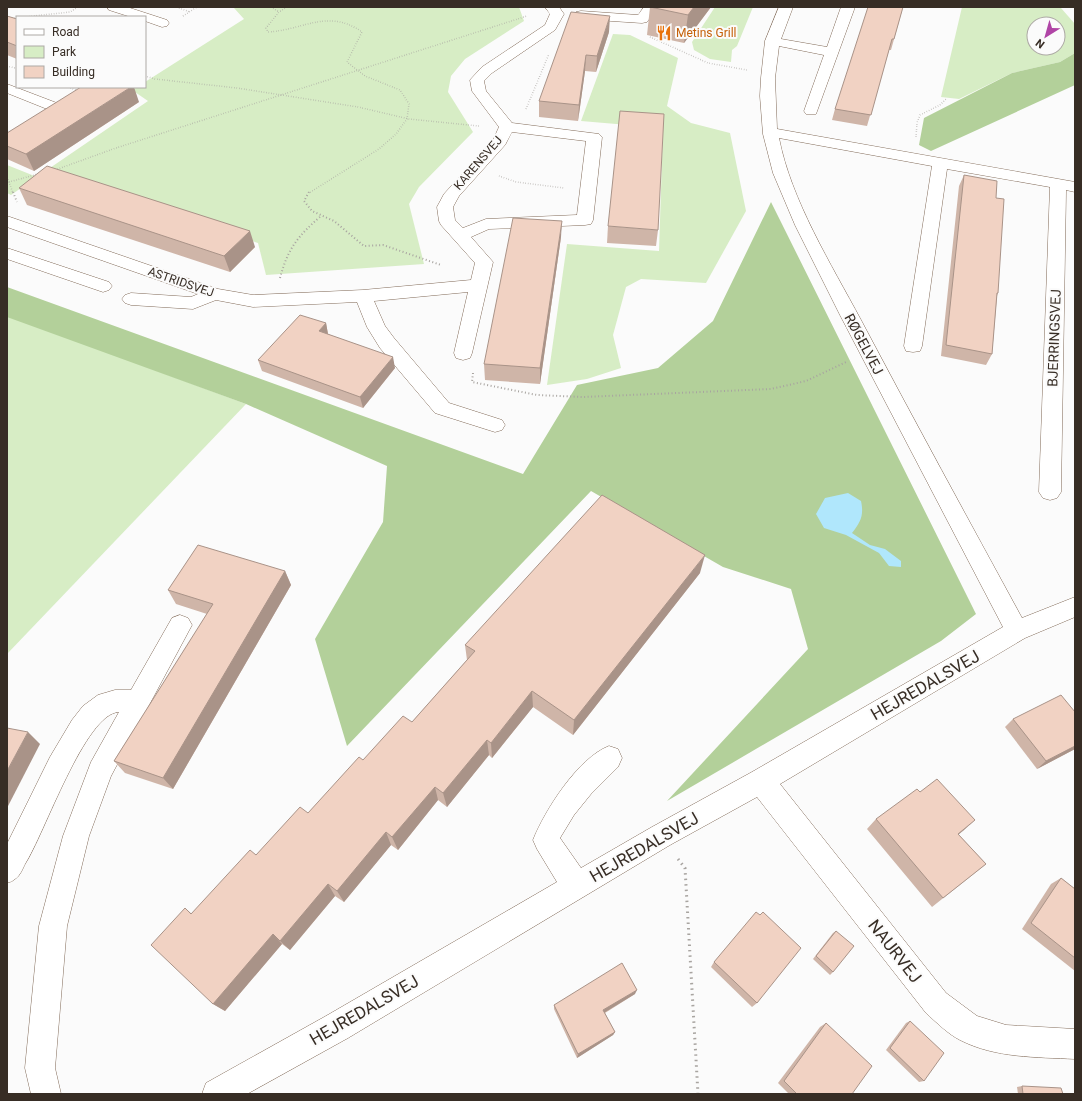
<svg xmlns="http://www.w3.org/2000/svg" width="1082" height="1101" viewBox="0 0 1082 1101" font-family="Roboto,sans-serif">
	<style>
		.green { fill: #d7edc5; fill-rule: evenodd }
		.forest { fill: #b3d09a }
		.water { fill: #b0e7fc }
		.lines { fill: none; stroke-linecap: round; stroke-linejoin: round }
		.minor-casing { stroke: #836c5a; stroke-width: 1 }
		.path-far2 { stroke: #a8a4a0; stroke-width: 1.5; stroke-dasharray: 0.5 2; stroke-linecap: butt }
		.path-far1 { stroke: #a8a4a0; stroke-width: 2; stroke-dasharray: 1 2.5; stroke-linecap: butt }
		.path { stroke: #a8a4a0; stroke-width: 3; stroke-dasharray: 1.5 4; stroke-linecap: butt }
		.minor { fill: #fff; fill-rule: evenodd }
		.wall { fill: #cfb5a8 }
		.shaded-wall { fill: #a99388 }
		.building { fill: #f1d2c3; stroke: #a99388 }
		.labels { text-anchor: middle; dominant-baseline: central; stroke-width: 4; stroke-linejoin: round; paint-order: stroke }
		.far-food-label { font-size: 12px; fill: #c56008; stroke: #fbfbfb; text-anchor: start }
		.far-street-label { font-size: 12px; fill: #372d25; stroke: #fbfbfb }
		.street-label { font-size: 14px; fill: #372d25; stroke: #fbfbfb }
		.near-street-label { font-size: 17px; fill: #372d25; stroke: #fbfbfb }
	</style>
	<rect width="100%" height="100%" fill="#fbfbfb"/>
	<!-- green -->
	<g class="green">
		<polygon points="236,7 519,7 524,21 465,59 451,76 448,92 473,132 419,187 409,204 424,264 266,275 258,243 44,172 148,101 132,90 137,87 145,87 145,82 244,19 234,8"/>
		<polygon points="715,7 753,7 737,46 732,50 731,62 710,59 694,50 692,42"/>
		<path d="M962,7L1061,8L1075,24V53L1060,62L1012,73L959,99L941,97ZM1034,24H1058V48H1034Z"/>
		<polygon points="613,34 630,35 678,58 667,106 691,123 730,133 746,211 706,283 641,279 626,287 613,335 621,368 587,379 547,385 567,244 659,251 663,128 581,121"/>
		<polygon points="7,165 37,177 11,195 7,193"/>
		<polygon points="7,315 246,404 7,654"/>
	</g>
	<!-- forest -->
	<g class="forest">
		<polygon points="1075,53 1075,85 931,151 919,145 924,118 1012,73 1060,62"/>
		<polygon points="771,202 976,614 941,641 667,801 808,649 791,589 723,567 591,491 347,746 315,639 383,522 387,466 246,404 7,317 7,287 523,474 577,385 658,368 713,321"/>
	</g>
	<!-- water -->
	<path class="water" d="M848,493L861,501C864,515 861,522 852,533L870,545L885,549L901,561V567L889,566L879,553L846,535L824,528L816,514L825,498Z"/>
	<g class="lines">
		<defs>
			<g id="minor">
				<polygon points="107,7 127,7 167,20 169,23 167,26 162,27 145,21 145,17 131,17 109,10"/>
				<path d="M545,7H559L564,14L555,30L492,73L484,81L486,91L512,123L599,134L602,137L593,220L591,224L585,225L489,229L471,237L493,262L472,353L470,358L463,360L456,358L454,353L468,292L374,301L385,326L394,338L449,403L502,420L505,425L502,430L495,432L435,413L380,348L367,327L357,302L253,307L216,300L193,309L131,305L125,303L122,299L125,295L131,293L191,297L198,294L7,227V216L218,289L253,295L363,290L471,280L475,263L441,225L439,221L437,207L444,194L493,140L499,127L472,91L470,80L482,67L545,25L550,14ZM512,132L586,141L577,215L486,219L463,228L455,220L453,207L459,196L505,145Z"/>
				<polygon points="644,7 658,7 647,22 642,23 581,19 576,18 574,15 576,12 581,11 638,15"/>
				<path d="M779,7H793L781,39L827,47L841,7H855L816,114H806L804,111L824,55L779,46L775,78L777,129L1075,182V192L1066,190L1061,492L1057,498L1050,500L1043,498L1039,492L1050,187L947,169L922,346L920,351L913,352L906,351L904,346L932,166L779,138C791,200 831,264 861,320C914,420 968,519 1022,618L1075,597V617L1025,638L780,784L946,993L977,1016L1006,1025L1075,1029V1059C1036,1057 995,1058 960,1040C948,1034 936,1022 926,1013L757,797L670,845L348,1038L247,1094H202L206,1083L326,1016L557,882L537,849L533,840C545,810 578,758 609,746L618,749L622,758L618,767L591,794L574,815L560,838L581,868L652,827L752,772L1003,627L840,315L795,225L773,173L763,134L760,96L761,78L765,41Z"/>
				<polygon points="7,84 62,105 64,108 62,111 52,111 7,93"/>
				<polygon points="7,248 109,282 112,286 109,290 103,292 7,259"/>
				<path d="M180,615L188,618L192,625L111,776L89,836L67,926L55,1068L61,1094H31L25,1068L39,926L63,836L91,762L119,712C85,713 44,835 25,864C23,868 20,876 15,879C13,881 10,882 7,883V844L50,757L72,720L83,706L98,695L115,690H131L172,618Z"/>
			</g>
		</defs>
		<!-- minor casing -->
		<use href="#minor" class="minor-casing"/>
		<!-- path-far2 -->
		<g class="path-far2">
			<polyline points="271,7 279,12"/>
			<path d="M287,7L279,12L266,28L268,32C304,30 328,8 362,32L347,62L365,76L400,90L409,104L407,119L396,134L379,149L309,193"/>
			<polyline points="179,8 190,12"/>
			<polyline points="183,16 197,7"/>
			<polyline points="24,17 70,12 78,7"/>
			<polyline points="7,19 17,18"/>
			<polyline points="650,37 708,63 747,70"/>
			<polyline points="7,66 15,68"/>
			<polyline points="145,76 155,79 237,88 358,107 409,119 479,126"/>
			<polyline points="68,87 78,91"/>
			<polyline points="526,109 549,54"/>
			<polyline points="916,137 917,123 920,115 940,105 947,98"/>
			<polyline points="55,170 116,148 527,16"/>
			<polyline points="499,176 516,182 564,188"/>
			<polyline points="7,177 13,193"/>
			<polyline points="9,182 38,174"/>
		</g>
		<!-- path-far1 -->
		<g class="path-far1">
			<polyline points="13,192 17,202"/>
			<polyline points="309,192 304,201 312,211 334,221 364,246 383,245 441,265"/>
			<path d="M280,278C288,248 298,236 321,216"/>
			<polyline points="473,373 472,382 537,395 583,397 771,389 806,381 846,362"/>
		</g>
		<!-- path -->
		<polyline class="path" points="678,859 685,868 698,1094"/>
		<!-- minor -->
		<use href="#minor" class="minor"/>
	</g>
	<!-- wall -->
	<g class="wall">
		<polygon points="650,7 711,7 684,43 647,35"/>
		<polygon points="903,7 891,50 889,50 867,126 832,120 835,109"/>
		<polygon points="7,16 17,19 17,59 7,55"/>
		<polygon points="609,32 596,72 585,71 578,121 539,117 539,101"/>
		<polygon points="139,102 34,171 7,159 7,133"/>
		<polygon points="964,175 996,198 998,293 997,296 992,354 986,365 941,356 959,186"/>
		<polygon points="19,188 255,247 230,272 27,205"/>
		<polygon points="608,226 658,230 656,246 607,243"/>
		<polygon points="561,237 540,384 485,380 484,364"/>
		<polygon points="326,323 328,334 395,368 363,408 262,371 258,360"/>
		<polygon points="285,571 291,585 173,789 125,773 114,761 207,614 176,604 168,590"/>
		<polygon points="700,573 573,735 533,707 492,758 489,755 447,807 438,800 398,850 391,845 344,902 335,896 290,950 282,944 225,1011 213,1004 185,908 192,914 256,855 308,813 363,760 412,722 467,660 465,645"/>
		<polygon points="1075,712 1075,749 1037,769 1005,727 1013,719"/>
		<polygon points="920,792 964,830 958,834 986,864 932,907 867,829 876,819"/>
		<polygon points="1061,878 1075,889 1075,971 1022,929 1051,884"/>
		<polygon points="760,915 757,1003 752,1007 711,967 714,962"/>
		<polygon points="836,931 833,972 830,975 813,959 833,933"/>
		<polygon points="635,994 605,1013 615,1032 613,1035 577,1058 554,1009 554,1005"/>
		<polygon points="910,1021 924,1081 919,1082 886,1050 906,1023"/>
		<polygon points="826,1023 852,1094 789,1094 778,1083 820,1027"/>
		<polygon points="1022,1086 1063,1094 1018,1094 1017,1087"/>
	</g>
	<!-- shaded-wall -->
	<g class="shaded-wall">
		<polygon points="694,7 711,7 684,43 688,15"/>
		<polygon points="610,16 609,32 596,72 597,56"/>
		<polygon points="586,55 585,71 578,121 579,105"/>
		<polygon points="131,87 134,87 139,102 34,171 26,154"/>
		<polygon points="562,221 561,237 540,384 540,368"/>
		<polygon points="250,231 255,247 230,272 224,256"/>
		<polygon points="326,323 328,334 319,331"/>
		<polygon points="393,357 395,368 363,408 360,397"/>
		<polygon points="705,555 700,573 573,735 574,720"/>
		<polygon points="285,571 291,585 173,789 163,778"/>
		<polygon points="532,691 533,707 492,758 491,743"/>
		<polygon points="28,732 40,744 7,808 7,771"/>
		<polygon points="487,740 489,755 447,807 443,793"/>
		<polygon points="1075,746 1075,749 1037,769 1046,761"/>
		<polygon points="435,787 438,800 398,850 392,837"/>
		<polygon points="975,820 964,830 947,844 958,834"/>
		<polygon points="386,832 391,845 344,902 337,891"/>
		<polygon points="328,884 335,896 290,950 280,941"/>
		<polygon points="273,934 282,944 225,1011 213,1004"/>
		<polygon points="637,990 635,994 602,1014 603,1010"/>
		<polygon points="615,1032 613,1035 577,1058 578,1054"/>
	</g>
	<!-- building -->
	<g class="building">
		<polygon points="650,7 694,7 688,15"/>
		<polygon points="868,7 903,7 894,39 892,39 871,115 835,109"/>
		<polygon points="571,12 610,16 597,56 586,55 579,105 539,101"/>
		<polygon points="7,16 17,19 17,46 7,42"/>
		<polygon points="81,87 131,87 26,154 7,146 7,133"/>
		<polygon points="620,111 664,114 658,230 608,226"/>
		<polygon points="47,166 250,231 224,256 19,188"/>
		<polygon points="964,175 997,181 996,198 1004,199 998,293 997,293 992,354 946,345"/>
		<polygon points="513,218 562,221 540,368 484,364"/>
		<polygon points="300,315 326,323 319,331 393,357 360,397 258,360"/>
		<polygon points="602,495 705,555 574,720 532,691 491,743 487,740 443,793 435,787 392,837 386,832 337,891 328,884 280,941 273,934 213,1004 151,945 185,908 191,914 250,850 256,855 300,807 308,813 359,757 363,760 403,716 412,722 475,651 465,645"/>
		<polygon points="198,545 285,571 163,778 114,761 213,604 168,590"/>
		<polygon points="1061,695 1075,712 1075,746 1046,761 1013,719"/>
		<polygon points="7,728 28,732 7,771"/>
		<polygon points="937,779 975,820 958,834 986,864 943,898 876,819 917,789 920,792"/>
		<polygon points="1061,878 1075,889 1075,958 1031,923"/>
		<polygon points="756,912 760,915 763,912 801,948 757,1003 714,962"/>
		<polygon points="836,931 854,946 833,972 816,956"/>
		<polygon points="622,963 637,990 603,1010 615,1032 578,1054 554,1005"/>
		<polygon points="910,1021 944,1053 924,1081 890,1048"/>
		<polygon points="826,1023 872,1066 852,1094 797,1094 784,1081"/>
		<polygon points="1022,1086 1061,1088 1063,1094 1023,1094"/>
	</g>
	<!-- icons -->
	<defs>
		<symbol id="restaurant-bare" viewBox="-9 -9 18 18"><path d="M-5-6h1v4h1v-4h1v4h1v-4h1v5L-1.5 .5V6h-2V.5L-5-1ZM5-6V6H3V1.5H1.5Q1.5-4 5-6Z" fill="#e8710a" stroke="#fbfbfb" stroke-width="2.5" paint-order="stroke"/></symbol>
	</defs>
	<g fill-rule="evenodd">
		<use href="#restaurant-bare" x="653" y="22" width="22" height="22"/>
	</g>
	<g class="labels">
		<!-- far-food labels -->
		<g class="far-food-label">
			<text x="676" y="33">Metins Grill</text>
		</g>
		<!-- far-street labels -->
		<g class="far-street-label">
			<text transform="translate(478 163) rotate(-49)">KARENSVEJ</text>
			<text transform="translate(181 282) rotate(19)">ASTRIDSVEJ</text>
		</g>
		<!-- street labels -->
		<g class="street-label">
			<text transform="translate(1054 338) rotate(-88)">BJERRINGSVEJ</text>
			<text transform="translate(864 344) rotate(62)">RØGELVEJ</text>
		</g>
		<!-- near-street labels -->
		<g class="near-street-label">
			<text transform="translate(925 685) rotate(-30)">HEJREDALSVEJ</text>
			<text transform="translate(644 847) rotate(-30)">HEJREDALSVEJ</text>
			<text transform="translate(895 951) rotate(52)">NAURVEJ</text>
			<text transform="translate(364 1010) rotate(-30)">HEJREDALSVEJ</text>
		</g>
	</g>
	<!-- border -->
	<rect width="1082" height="1101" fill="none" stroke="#372d25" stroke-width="16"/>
	<!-- legend -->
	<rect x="16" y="16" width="130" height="72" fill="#fbfbfb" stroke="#ada9a5"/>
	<rect x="24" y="29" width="20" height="6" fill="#ffffff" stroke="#ada9a5"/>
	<text x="52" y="36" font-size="12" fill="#372d25">Road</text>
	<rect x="24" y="46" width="20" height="12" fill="#d7edc5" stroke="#ada9a5"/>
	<text x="52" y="56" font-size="12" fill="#372d25">Park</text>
	<rect x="24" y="66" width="20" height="12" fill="#f1d2c3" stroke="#ada9a5"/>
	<text x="52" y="76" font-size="12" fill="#372d25">Building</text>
	<!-- north arrow -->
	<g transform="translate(1046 36) rotate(217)"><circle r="19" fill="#fbfbfb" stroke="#ada9a5"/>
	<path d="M0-3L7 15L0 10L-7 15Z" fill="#b045a6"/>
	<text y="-6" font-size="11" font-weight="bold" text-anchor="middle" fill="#372d25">N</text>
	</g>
</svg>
